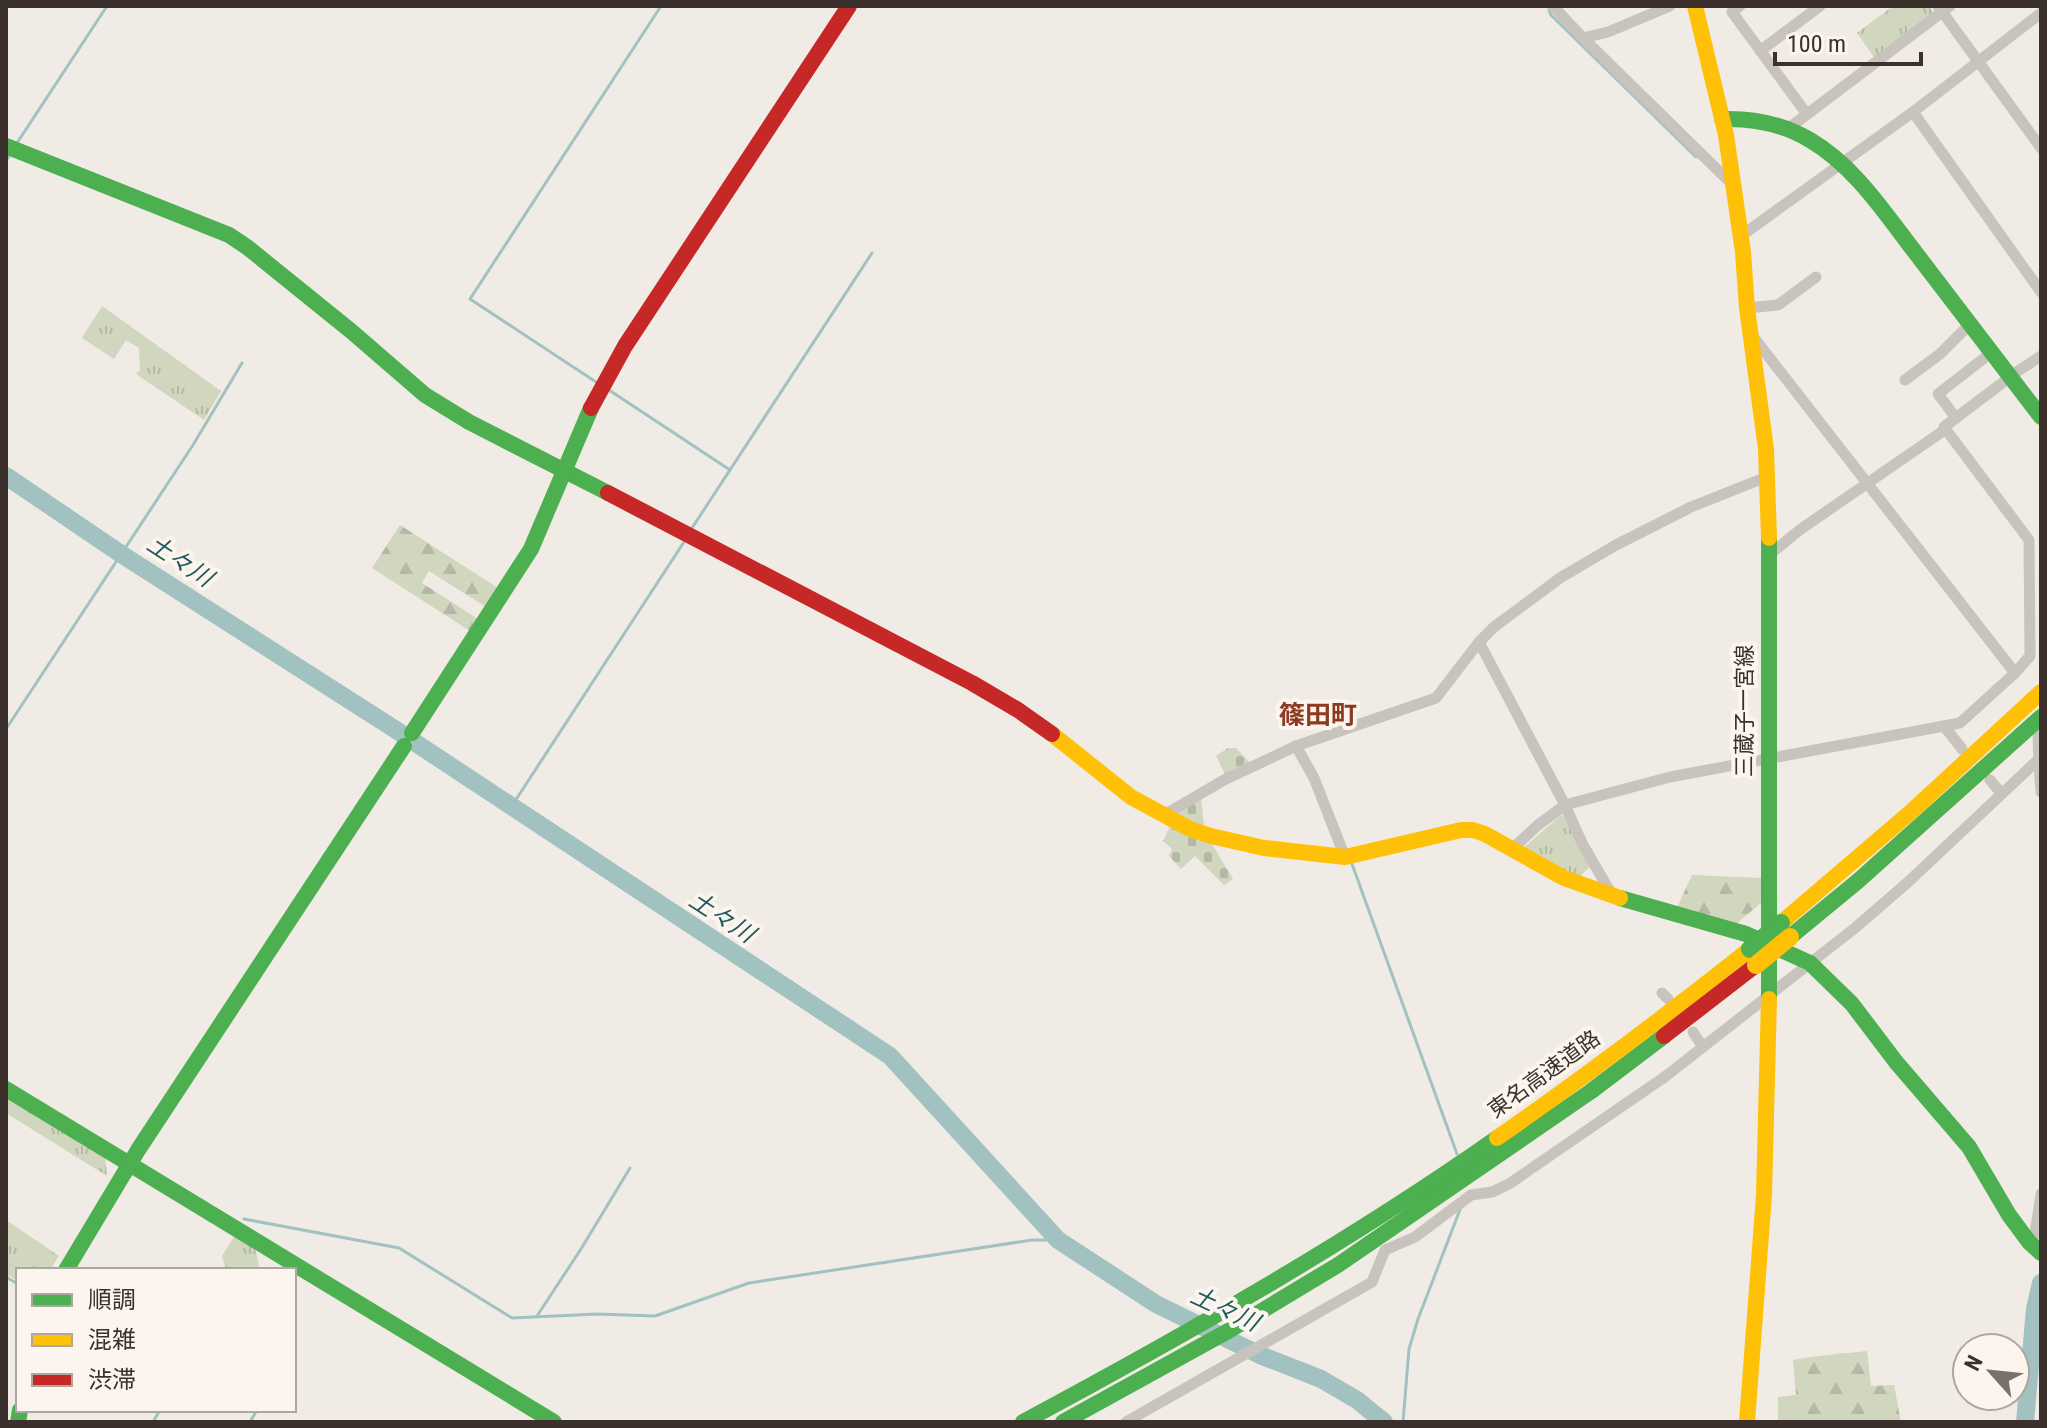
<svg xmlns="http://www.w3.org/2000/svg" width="2047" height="1428" viewBox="0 0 2047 1428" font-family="'Roboto Condensed','Noto Sans JP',sans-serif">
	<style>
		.grass { fill: url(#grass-tufts) }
		.forest { fill: url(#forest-firs) }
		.cemetery { fill: url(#cemetery-stones) }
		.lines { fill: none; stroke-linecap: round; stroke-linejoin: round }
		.stream { stroke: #a1c2c1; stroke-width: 3 }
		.river { stroke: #a1c2c1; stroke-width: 18 }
		.street { stroke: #c9c3be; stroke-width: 11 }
		.fast { stroke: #4caf50; stroke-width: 16 }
		.slow { stroke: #ffc107; stroke-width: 16 }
		.jam { stroke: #c62828; stroke-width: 16 }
		.fast-bridge { stroke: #4caf50; stroke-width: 18 }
		.slow-bridge { stroke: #ffc107; stroke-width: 18 }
		.labels { text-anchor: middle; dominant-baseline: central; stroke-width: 8; stroke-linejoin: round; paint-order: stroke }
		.street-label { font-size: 22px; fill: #3b302b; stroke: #fbf5ee }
		.water-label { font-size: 24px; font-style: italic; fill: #1f5a5e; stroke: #fbf5ee }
		.quarter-label { font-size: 26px; font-weight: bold; fill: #8c3b22; stroke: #fbf5ee }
	</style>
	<defs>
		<pattern id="grass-tufts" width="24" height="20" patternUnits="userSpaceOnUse" patternTransform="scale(2)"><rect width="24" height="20" fill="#d1d6bf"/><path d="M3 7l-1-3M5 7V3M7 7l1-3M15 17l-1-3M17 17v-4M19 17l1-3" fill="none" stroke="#b4b8a4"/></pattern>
		<pattern id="forest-firs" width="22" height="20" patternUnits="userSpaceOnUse" patternTransform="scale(2)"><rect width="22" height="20" fill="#d1d6bf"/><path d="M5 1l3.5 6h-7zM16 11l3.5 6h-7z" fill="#b4b8a4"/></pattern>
		<pattern id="cemetery-stones" width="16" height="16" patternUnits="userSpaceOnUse" patternTransform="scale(2)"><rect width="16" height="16" fill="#d1d6bf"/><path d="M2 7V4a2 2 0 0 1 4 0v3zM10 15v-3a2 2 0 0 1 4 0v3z" fill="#b4b8a4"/></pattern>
	</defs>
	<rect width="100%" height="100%" fill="#f0ebe5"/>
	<!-- grass -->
	<g class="grass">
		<polygon points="1893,6 1929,6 1934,13 1874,57 1857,33"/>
		<polygon points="102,306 221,391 204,420 136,374 140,370 139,348 126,340 114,359 82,338"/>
		<polygon points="1564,815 1591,866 1578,878 1523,848 1560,816"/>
		<polygon points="6,1098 105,1157 107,1176 6,1113"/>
		<polygon points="6,1220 59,1256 50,1270 18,1270 18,1281 6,1274"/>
		<polygon points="235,1235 255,1248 260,1270 226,1270 222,1256"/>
	</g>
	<!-- forest -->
	<g class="forest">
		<polygon points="400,525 498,588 486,607 429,571 422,583 478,619 470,631 372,568"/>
		<polygon points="1692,875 1762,878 1762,902 1734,926 1676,910"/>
		<path d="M1867,1351L1871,1386L1894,1385L1901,1422H1778V1397L1796,1395L1793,1360C1818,1355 1842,1354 1867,1351Z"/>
	</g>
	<!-- cemetery -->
	<g class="cemetery">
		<polygon points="1228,748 1236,748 1251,764 1226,776 1216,756"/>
		<polygon points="1201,797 1204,826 1177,817 1176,811"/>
		<polygon points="1171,824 1211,842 1233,879 1224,885 1195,856 1181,869 1169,856 1172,849 1163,841"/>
	</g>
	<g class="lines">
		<!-- stream -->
		<g class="stream">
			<polyline points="1549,10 1551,15 1696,157"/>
			<polyline points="17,143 107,6"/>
			<polyline points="6,161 11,153"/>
			<polyline points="599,384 470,299 661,6"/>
			<polyline points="609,390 730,470"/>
			<polyline points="692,528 872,253"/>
			<polyline points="6,729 193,445 242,363"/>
			<polyline points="517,798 684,542"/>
			<polyline points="1352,864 1457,1154"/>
			<polyline points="244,1219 399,1248 512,1318 597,1314 655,1316 749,1283 1032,1240 1058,1240"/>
			<polyline points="6,1277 18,1284"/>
			<polyline points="537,1316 581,1249 630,1168"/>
			<polyline points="153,1422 160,1410"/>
			<polyline points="250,1422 257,1410"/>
			<polyline points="1403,1422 1409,1349 1418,1319 1461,1207"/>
		</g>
		<!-- river -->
		<g class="river">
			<polyline points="6,476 121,554 393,728 890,1056 1058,1240 1156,1304 1260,1355 1321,1379 1357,1400 1384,1422"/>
			<polyline points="2025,1422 2035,1309 2041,1283"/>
		</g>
		<!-- street -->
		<g class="street">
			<polyline points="1553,6 1583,38 1733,185"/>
			<polyline points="1740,6 1732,12 1806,113"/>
			<polyline points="1938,6 2041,148"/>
			<polyline points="1583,38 1608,32 1670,6"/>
			<polyline points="1760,51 1820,6"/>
			<polyline points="1913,112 2041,292"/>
			<polyline points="1789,128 1950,6"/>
			<polyline points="1741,236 1913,112 2041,13"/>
			<polyline points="1747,308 1778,305 1816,277"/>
			<polyline points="1905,380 1940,354 1970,324"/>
			<polyline points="1956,418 1938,394 1992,352"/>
			<polyline points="1769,555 1801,529 1946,429"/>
			<polyline points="1479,642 1565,805 1582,843 1612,895"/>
			<polyline points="2015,673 2030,656 2029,540 1944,427 2018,371 2041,356"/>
			<path d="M2038,720C2038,745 2039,768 2041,792"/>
			<polyline points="1944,726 1962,749"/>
			<polyline points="1296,746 1314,778 1345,857"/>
			<polyline points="1990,780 2001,793"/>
			<polyline points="1164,815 1224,780 1296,746 1436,698 1479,642 1494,627 1560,578 1616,545 1691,507 1759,480 1768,479"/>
			<polyline points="1512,849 1538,825 1565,805 1670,777 1960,723 2015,673 1751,334"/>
			<polyline points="1662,993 1668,999"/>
			<polyline points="1693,1032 1703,1047"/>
			<polyline points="2029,1242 2035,1234 2041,1194"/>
			<polyline points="1126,1422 1372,1282 1385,1250 1415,1237 1471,1195 1492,1192 1509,1184 1666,1076 1855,928 1907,883 2041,757"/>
		</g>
		<!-- fast -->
		<g class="fast">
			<path d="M1722,119C1753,118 1783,124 1810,140C1856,167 1886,215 1918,256C1959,310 2000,363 2041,417"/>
			<polyline points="6,146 229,235 247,247 351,331 425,395 469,422 608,493"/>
			<polyline points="412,733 531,549 591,408"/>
			<polyline points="1620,898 1746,934 1810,963 1852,1004 1896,1062 1969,1147 2009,1215 2029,1242 2041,1253"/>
			<polyline points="1790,937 1858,881 2041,717"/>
			<polyline points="1769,999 1769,538"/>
			<polyline points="6,1089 554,1422"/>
			<polyline points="66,1270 138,1150 404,746"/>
			<polyline points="18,1422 20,1410"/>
			<path d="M1023,1422C1185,1335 1346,1244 1497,1138"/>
			<polyline points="1063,1422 1230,1330 1338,1265 1590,1092 1664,1036"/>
		</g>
		<!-- slow -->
		<g class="slow">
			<polyline points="1695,6 1726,135 1743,252 1747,308 1766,449 1769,538"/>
			<polyline points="1052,734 1131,797 1190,829 1211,836 1264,848 1345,857 1461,830 1473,830 1485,834 1564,878 1620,898"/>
			<polyline points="1781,923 1913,810 2041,692"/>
			<path d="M1497,1138C1583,1078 1667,1015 1750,949"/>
			<polyline points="1747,1422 1764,1195 1769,999"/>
		</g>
		<!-- jam -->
		<g class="jam">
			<polyline points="591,408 625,346 849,6"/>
			<polyline points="608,493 972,683 1018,710 1052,734"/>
			<polyline points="1664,1036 1756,965"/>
		</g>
		<!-- fast-bridge -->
		<polyline class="fast-bridge" points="1750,949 1781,923"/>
		<!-- slow-bridge -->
		<polyline class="slow-bridge" points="1756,965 1790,937"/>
	</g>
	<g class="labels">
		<!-- street labels -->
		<g class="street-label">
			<text transform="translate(1744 711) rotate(-90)">三蔵子一宮線</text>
			<text transform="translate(1544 1074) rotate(-36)">東名高速道路</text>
		</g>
		<!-- water labels -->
		<g class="water-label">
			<text transform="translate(180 561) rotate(33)">土々川</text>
			<text transform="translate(722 917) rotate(33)">土々川</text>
			<text transform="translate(1225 1309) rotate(25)">土々川</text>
		</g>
		<!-- quarter labels -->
		<g class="quarter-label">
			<text x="1318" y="715">篠田町</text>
		</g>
	</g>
	<!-- border -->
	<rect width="2047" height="1428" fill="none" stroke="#3b302b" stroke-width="16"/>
	<!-- legend -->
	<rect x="16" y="1268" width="280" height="144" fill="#fbf5ee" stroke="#aea6a0" stroke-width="2"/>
	<rect x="32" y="1294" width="40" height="12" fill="#4caf50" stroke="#aea6a0" stroke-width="2"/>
	<text x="88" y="1308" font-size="24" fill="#3b302b">順調</text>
	<rect x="32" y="1334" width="40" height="12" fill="#ffc107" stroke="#aea6a0" stroke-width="2"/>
	<text x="88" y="1348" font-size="24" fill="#3b302b">混雑</text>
	<rect x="32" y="1374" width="40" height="12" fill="#c62828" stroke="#aea6a0" stroke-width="2"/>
	<text x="88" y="1388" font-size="24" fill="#3b302b">渋滞</text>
	<!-- north arrow -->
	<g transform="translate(1991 1372) rotate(297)"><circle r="38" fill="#fbf5ee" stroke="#aea6a0" stroke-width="2"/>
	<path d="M0-6L14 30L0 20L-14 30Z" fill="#7a716c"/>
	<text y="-12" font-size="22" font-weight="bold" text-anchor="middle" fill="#3b302b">N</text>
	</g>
	<!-- scale -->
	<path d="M1775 52v12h146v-12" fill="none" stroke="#3b302b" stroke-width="4"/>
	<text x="1787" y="52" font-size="24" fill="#3b302b" stroke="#fbf5ee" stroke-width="6" paint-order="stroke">100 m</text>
</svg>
